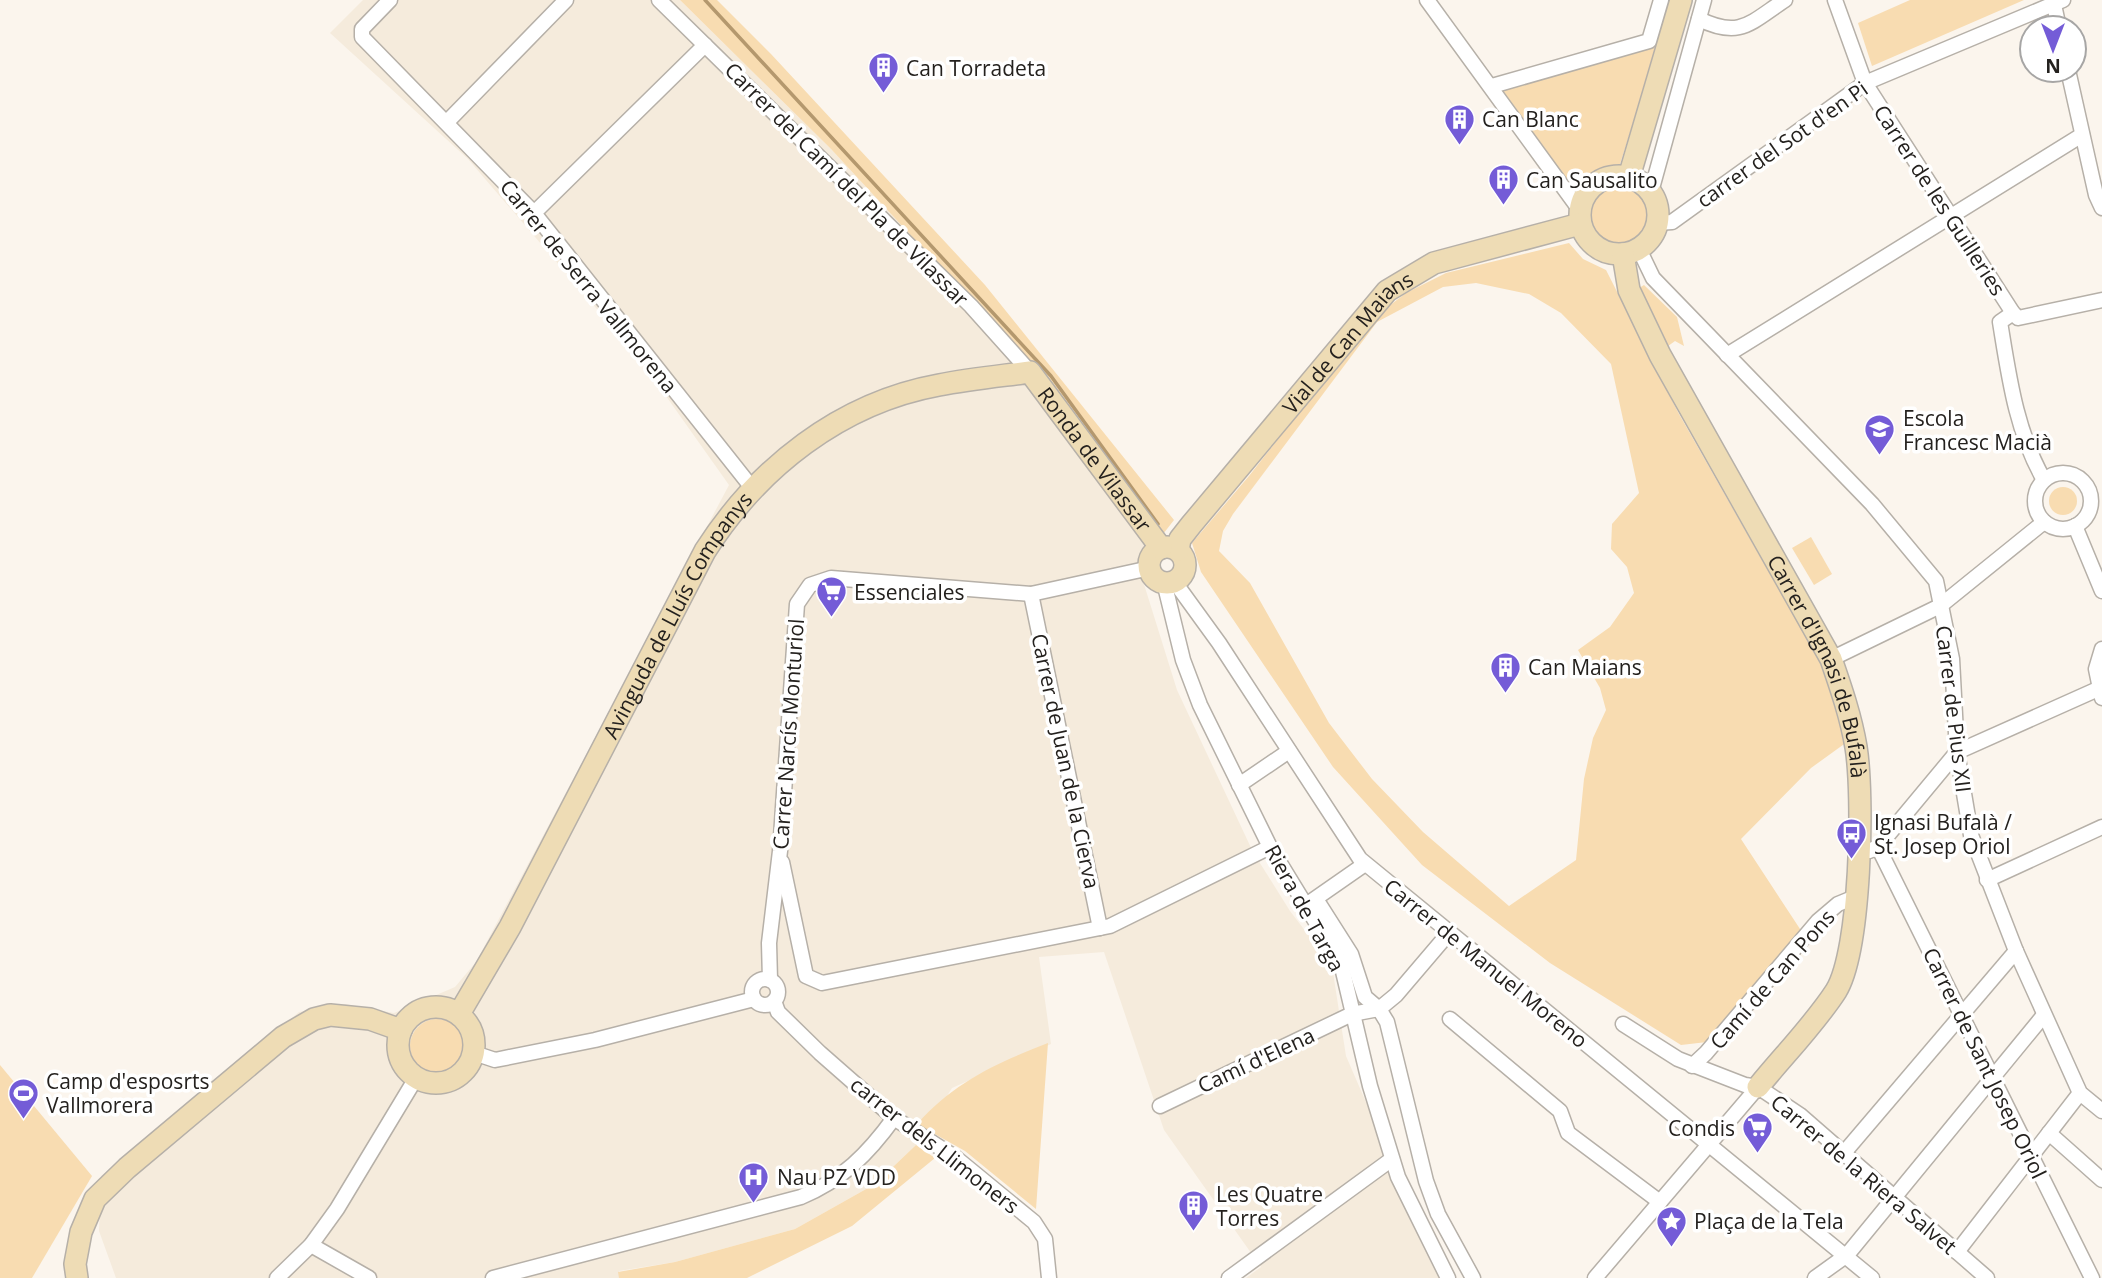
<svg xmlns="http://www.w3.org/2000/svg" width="2102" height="1278" viewBox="0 0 2102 1278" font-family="'Open Sans',sans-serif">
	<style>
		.built { fill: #f5ebdc }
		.green { fill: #f8dcb1; fill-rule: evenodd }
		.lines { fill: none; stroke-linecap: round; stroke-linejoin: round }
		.stream { stroke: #b4986e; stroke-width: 3.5 }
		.street-casing { stroke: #b6b0a8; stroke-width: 17 }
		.secondary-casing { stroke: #b6b0a8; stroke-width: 24 }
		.street { stroke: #fff; stroke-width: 14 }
		.secondary { stroke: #eedcb5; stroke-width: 21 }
		.labels { text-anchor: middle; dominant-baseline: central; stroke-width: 7; stroke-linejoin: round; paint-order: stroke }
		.poi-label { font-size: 21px; fill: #24211e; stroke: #fff; text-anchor: start }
		.street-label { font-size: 21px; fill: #24211e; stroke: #fff }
	</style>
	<rect width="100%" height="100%" fill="#fbf5ed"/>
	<!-- built -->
	<polygon class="built" points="363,0 680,0 831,149 1037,372 1160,538 1143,581 1177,690 1253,852 1290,911 1332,966 1346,1056 1442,1278 1246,1278 1261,1267 1164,1130 1104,952 1039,957 1051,1044 952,1088 916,1145 875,1184 795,1229 675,1262 619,1271 619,1278 116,1278 99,1231 101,1176 299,1012 345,1004 394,1013 455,987 476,962 729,485 639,358 468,159 330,33"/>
	<!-- green -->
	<g class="green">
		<polygon points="680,0 717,0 771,54 985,285 1174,520 1160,538 1037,372 831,149"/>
		<polygon points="1910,0 2024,0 1872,66 1858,23"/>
		<path d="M1657,47L1620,164C1600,170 1586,173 1577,193L1501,88Z"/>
		<circle cx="1618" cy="215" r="29"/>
		<path d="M1569,243L1583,259L1606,270L1679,414L1823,667L1847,742L1811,768L1741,839L1802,932L1707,1042L1681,1045L1550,963L1422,865L1333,767L1201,572L1192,543L1249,476L1372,319L1406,293L1446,273ZM1476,283L1529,294L1561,313L1611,364L1639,493L1612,524L1611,549L1627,567L1634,593L1610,627L1578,650L1600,688L1606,710L1593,738L1584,779L1576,860L1509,906L1423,832L1372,779L1329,723L1250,583L1219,551L1223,531L1233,514L1377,322L1443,287Z"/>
		<polygon points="1644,285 1677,317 1684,346 1675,341 1664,349 1634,291"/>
		<circle cx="2063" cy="501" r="14"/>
		<polygon points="1811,537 1832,574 1814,585 1792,548"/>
		<circle cx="437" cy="1046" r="27"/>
		<path d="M1048,1043L1036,1209L965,1151L917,1124C956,1081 995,1064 1048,1043Z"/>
		<polygon points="0,1065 92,1176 32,1278 0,1278"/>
		<polygon points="916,1145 935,1158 852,1226 747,1278 619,1278 618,1272 675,1262 795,1229 875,1184"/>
	</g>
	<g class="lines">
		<!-- stream -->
		<polyline class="stream" points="705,0 1051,376 1158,524"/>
		<defs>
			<g id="street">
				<polyline points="390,0 362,29 362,37 534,213 753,489"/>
				<polyline points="659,0 971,306 1030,372"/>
				<polyline points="1427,0 1579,209"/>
				<polyline points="1835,0 1865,83 2013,313 2018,318 2102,300"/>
				<polyline points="2053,0 2059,28"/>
				<path d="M1699,19C1740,39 1750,23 1785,0"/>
				<polyline points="2068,70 2096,195 2102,208"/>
				<polyline points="1492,86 1649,41 1661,0"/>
				<polyline points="448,121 566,0"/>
				<polyline points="1651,192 1704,0"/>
				<polyline points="534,213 705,45"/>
				<polyline points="1657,223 1672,222 1865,83 2063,0"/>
				<polyline points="1639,249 1653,278 1872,504 1936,581 1952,659 1957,752 1971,835 2016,951 2080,1093 2102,1111"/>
				<path d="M2013,313L2000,322C2009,377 2016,431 2044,480"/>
				<polyline points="1727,355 2082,135"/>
				<circle cx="2063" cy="501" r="28"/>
				<polyline points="2075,526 2102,591"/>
				<polyline points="1174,581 1219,643 1360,859 1872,1278"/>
				<polyline points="1164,582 1183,660 1200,705 1270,847 1341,963 1370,1086 1398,1177 1448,1278"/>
				<polyline points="1031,594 1100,928"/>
				<polyline points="2102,649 2096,669 2102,698"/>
				<polyline points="1831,659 1940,606 2044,522"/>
				<polyline points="1239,785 1289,751"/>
				<polyline points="1878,847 2092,1278"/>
				<polyline points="1869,851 1878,847 1957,752 2098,689"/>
				<polyline points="782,862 806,976 822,983 1110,926 1270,847"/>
				<polyline points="1987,880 2102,827"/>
				<polyline points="1316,899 1351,954 1365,997 1379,1009 1387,1022 1426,1181 1438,1214 1473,1278"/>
				<polyline points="1309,903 1365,864"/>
				<circle cx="765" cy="992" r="13"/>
				<polyline points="770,980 769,943 780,851 797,604 810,585 831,578 1031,594 1150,568"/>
				<polyline points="774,1001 778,1012 820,1053 894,1118 956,1158 1034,1222 1045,1239 1049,1278"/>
				<polyline points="1450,1019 1560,1111 1568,1133 1660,1202"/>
				<polyline points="1623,1024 1678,1059 1745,1085 1758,1087 1800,1115 1987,1278"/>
				<polyline points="474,1053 495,1060 595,1040 754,999"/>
				<polyline points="1692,1066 1706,1053 1818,921 1838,904 1855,897"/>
				<polyline points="1160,1106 1352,1014 1379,1009 1396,995 1448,934"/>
				<polyline points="2049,1133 2102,1180"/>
				<polyline points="1843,1154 2016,951"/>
				<polyline points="311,1245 369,1278"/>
				<polyline points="1957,1252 2080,1093"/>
				<polyline points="277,1278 311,1245 337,1209 416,1078"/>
				<path d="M493,1278L801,1197C842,1180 868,1154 894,1118"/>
				<polyline points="1229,1278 1392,1159"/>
				<polyline points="1595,1278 1758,1087"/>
				<polyline points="1815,1278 1847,1255 2044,1015"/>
			</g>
			<g id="secondary">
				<circle cx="1619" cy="215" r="39"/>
				<polyline points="1629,177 1681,0"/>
				<path id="s1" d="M1623,254L1629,290L1660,355L1831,659C1841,688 1851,717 1856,747C1864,796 1861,950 1836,991C1814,1025 1783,1056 1758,1087"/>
				<circle cx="1167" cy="565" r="18"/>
				<path id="s2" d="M1178,550L1180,539L1191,525L1387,291L1434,263L1580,224"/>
				<circle cx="436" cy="1045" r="38"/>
				<path id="s3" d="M459,1014L510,927L705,551C758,468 840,403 939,385C969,379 1000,376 1030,372L1161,548"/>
				<polyline points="77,1278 75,1264 81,1232 95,1199 127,1168 283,1037 314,1019 330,1015 370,1019 401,1030"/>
			</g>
		</defs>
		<!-- street casing -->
		<use href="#street" class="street-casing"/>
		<!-- secondary casing -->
		<use href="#secondary" class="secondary-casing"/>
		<!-- street -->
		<use href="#street" class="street"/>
		<!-- secondary -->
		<use href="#secondary" class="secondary"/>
	</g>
	<!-- icons -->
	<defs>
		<symbol id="building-pin" viewBox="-11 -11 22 30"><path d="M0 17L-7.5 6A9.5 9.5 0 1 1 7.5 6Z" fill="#745cd7" stroke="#fff"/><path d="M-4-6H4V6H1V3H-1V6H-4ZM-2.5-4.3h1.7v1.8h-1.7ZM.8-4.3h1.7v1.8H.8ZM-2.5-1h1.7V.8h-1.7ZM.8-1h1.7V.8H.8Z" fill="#fff"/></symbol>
		<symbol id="school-pin" viewBox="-11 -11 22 30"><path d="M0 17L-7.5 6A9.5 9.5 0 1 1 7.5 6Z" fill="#745cd7" stroke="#fff"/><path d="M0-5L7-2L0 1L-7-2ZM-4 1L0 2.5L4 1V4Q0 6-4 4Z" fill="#fff"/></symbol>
		<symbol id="supermarket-pin" viewBox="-11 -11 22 30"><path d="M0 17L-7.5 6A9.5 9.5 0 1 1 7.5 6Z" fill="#745cd7" stroke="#fff"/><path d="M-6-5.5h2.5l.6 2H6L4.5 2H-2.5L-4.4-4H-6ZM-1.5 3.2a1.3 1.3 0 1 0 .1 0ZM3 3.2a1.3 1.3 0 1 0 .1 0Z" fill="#fff"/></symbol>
		<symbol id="bus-pin" viewBox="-11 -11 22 30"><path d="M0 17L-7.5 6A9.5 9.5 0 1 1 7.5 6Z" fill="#745cd7" stroke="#fff"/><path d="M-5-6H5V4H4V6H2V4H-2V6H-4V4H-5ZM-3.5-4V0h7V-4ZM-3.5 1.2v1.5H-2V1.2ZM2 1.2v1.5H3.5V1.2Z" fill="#fff"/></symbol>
		<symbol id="stadium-pin" viewBox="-11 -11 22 30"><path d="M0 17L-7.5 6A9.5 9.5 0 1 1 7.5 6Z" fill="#745cd7" stroke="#fff"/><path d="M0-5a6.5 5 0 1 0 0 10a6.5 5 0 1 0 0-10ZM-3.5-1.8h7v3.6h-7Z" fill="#fff"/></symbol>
		<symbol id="hospital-pin" viewBox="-11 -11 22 30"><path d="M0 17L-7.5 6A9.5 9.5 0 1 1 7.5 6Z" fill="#745cd7" stroke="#fff"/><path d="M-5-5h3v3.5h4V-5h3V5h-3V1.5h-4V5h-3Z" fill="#fff"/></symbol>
		<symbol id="sight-pin" viewBox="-11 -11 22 30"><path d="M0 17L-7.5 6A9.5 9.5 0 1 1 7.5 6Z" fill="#745cd7" stroke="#fff"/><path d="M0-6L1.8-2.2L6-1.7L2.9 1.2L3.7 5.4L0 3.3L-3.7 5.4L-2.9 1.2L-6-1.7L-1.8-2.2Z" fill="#fff"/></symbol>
	</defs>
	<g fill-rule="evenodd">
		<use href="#building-pin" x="866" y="50" width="35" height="47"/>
		<use href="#building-pin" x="1442" y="102" width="35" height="47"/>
		<use href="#building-pin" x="1486" y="162" width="35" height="47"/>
		<use href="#school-pin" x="1862" y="412" width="35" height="47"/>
		<use href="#supermarket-pin" x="814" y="574" width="35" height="47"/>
		<use href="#building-pin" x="1488" y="650" width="35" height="47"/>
		<use href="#bus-pin" x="1834" y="816" width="35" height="47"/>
		<use href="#stadium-pin" x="6" y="1076" width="35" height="47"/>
		<use href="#supermarket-pin" x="1740" y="1110" width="35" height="47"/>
		<use href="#hospital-pin" x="736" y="1160" width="35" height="47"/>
		<use href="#building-pin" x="1176" y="1188" width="35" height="47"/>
		<use href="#sight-pin" x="1654" y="1204" width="35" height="47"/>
	</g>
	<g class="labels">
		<!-- poi labels -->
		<g class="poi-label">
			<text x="906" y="68">Can Torradeta</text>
			<text x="1482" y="119">Can Blanc</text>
			<text x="1526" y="180">Can Sausalito</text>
			<text x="1903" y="418">Escola<tspan x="1903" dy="24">Francesc Macià</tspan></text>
			<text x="854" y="592">Essenciales</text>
			<text x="1528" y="667">Can Maians</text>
			<text x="1874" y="822">Ignasi Bufalà /<tspan x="1874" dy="24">St. Josep Oriol</tspan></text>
			<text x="46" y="1081">Camp d'esposrts<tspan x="46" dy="24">Vallmorera</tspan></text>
			<text x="1735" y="1128" text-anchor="end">Condis</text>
			<text x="777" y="1177">Nau PZ VDD</text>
			<text x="1216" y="1194">Les Quatre<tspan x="1216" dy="24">Torres</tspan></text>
			<text x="1694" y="1221">Plaça de la Tela</text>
		</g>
		<!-- street labels -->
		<g class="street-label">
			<text transform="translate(1782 144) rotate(-35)">carrer del Sot d'en Pi</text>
			<text transform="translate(847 184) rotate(45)">Carrer del Camí del Pla de Vilassar</text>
			<text transform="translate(1940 200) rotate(57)">Carrer de les Guilleries</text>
			<text transform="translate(589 286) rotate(51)">Carrer de Serra Vallmorena</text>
			<text stroke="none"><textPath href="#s2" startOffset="270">Vial de Can Maians</textPath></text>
			<text stroke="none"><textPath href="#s3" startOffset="1020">Ronda de Vilassar</textPath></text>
			<text stroke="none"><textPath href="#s3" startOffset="455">Avinguda de Lluís Companys</textPath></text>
			<text stroke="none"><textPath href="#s1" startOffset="460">Carrer d'Ignasi de Bufalà</textPath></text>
			<text transform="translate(1954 709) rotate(83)">Carrer de Pius XII</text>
			<text transform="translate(788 734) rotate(-86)">Carrer Narcís Monturiol</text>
			<text transform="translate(1066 761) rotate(78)">Carrer de Juan de la Cierva</text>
			<text transform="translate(1305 908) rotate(61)">Riera de Targa</text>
			<text transform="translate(1486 963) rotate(39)">Carrer de Manuel Moreno</text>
			<text transform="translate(1772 979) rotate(-49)">Camí de Can Pons</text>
			<text transform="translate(1256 1060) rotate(-25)">Camí d'Elena</text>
			<text transform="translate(1985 1063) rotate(64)">Carrer de Sant Josep Oriol</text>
			<text transform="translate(935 1145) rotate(38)">carrer dels Llimoners</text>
			<text transform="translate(1864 1174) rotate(40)">Carrer de la Riera Salvet</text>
		</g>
	</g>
	<!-- north arrow -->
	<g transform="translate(2053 49) rotate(180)"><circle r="33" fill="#ffffff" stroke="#a7a6a5" stroke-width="2"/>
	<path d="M0-5L12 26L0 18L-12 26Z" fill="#745cd7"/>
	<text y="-10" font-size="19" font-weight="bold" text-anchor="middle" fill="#24211e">N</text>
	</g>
</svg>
